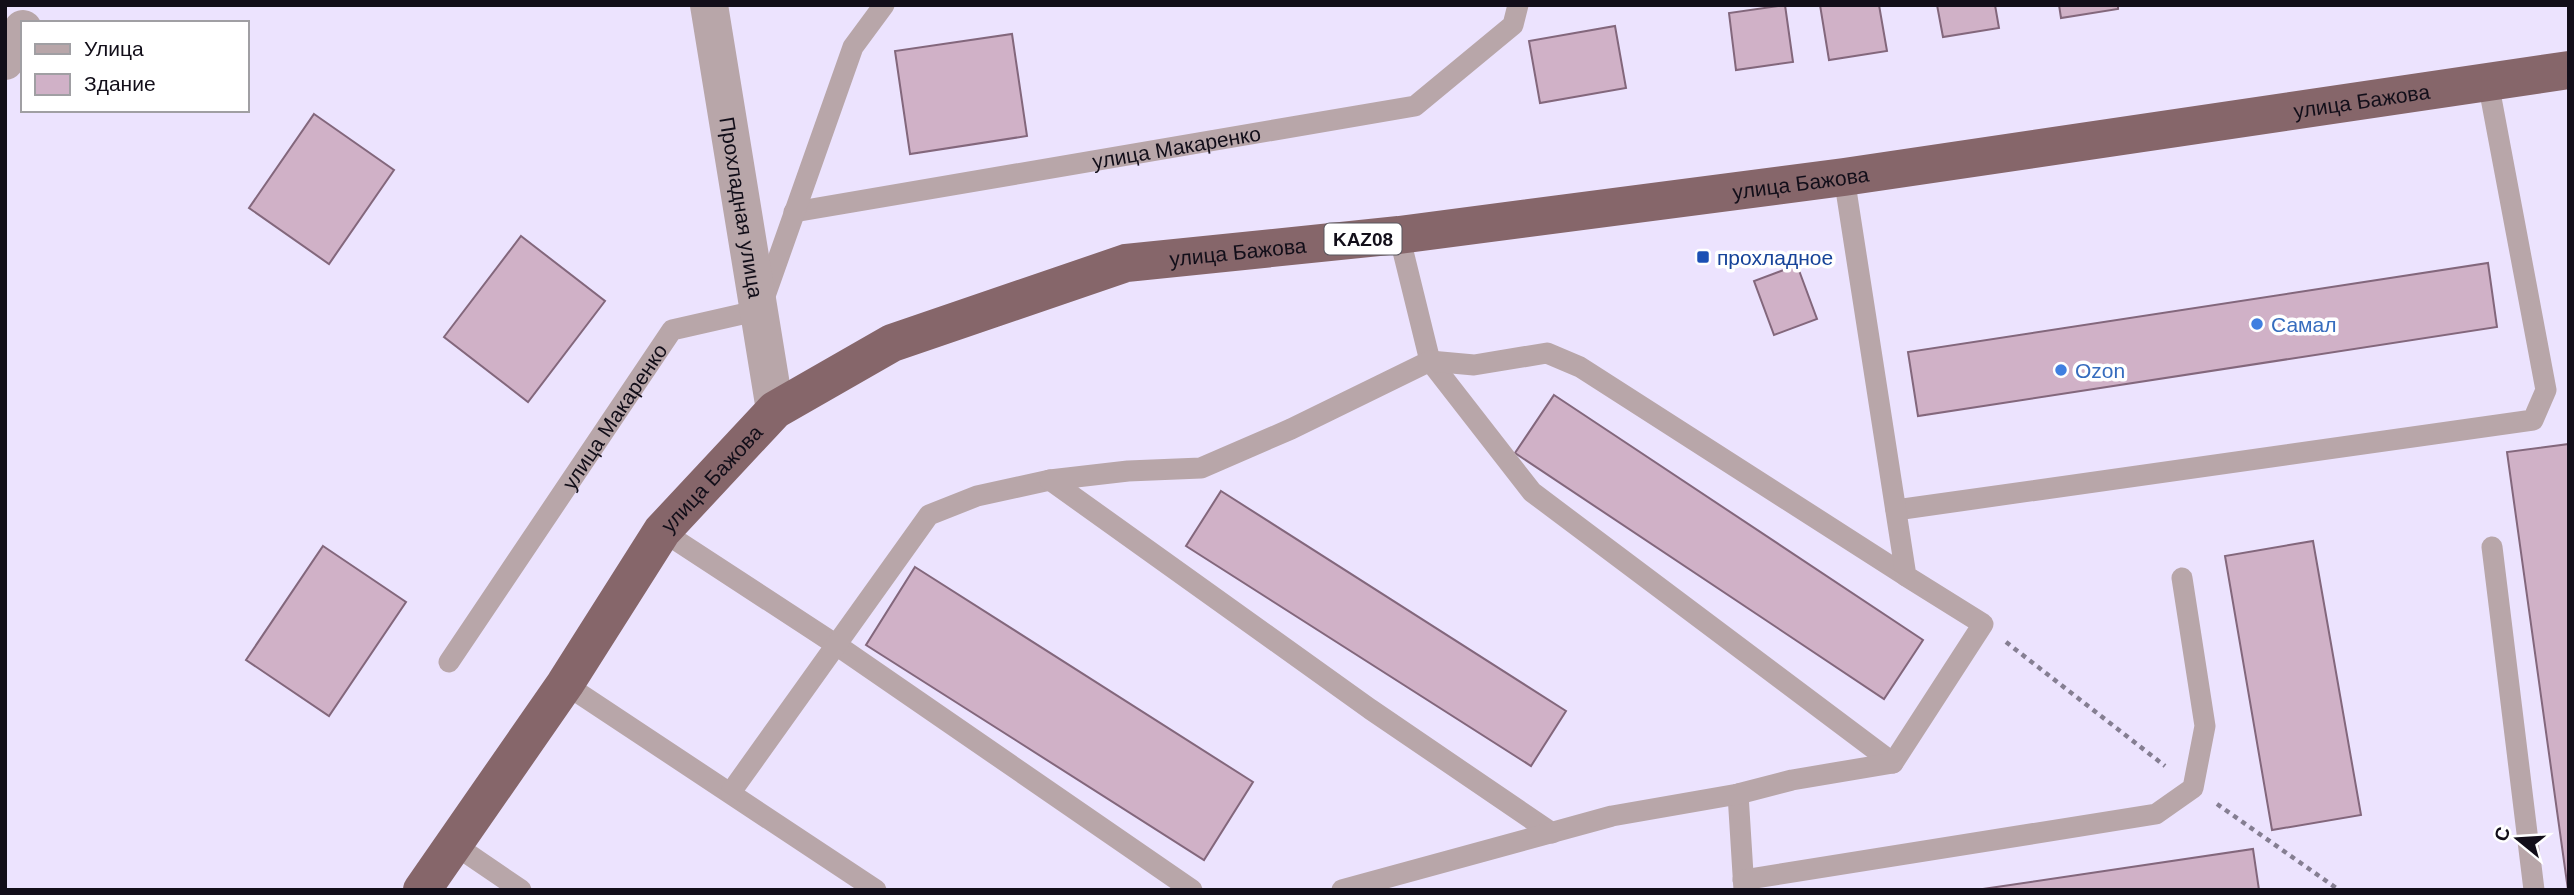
<svg xmlns="http://www.w3.org/2000/svg" width="2574" height="895" viewBox="0 0 2574 895" font-family="Helvetica,sans-serif">
	<style>
		.building { fill: #d0b1c7; stroke: #83677c; stroke-width: 2 }
		.lines { fill: none; stroke-linecap: round; stroke-linejoin: round }
		.path { stroke: #857e92; stroke-width: 4.5; stroke-dasharray: 5 5; stroke-linecap: butt }
		.service { stroke: #b8a6a9; stroke-width: 21 }
		.minor { stroke: #b8a6a9; stroke-width: 38 }
		.trunk { stroke: #86666a; stroke-width: 38 }
		.transit-dot { fill: #1a4fb4; stroke: #fff; stroke-width: 2.5 }
		.shop-dot { fill: #3f7fe0; stroke: #fff; stroke-width: 2.5 }
		.labels { text-anchor: middle; dominant-baseline: central; stroke-width: 7; stroke-linejoin: round; paint-order: stroke }
		.shield { fill: #fff; stroke: #59565e; stroke-width: 2 }
		.shield-label { font-size: 19px; font-weight: bold; fill: #120e19 }
		.street-label { font-size: 21px; fill: #120e19; stroke: #fff }
		.transit-label { font-size: 21px; fill: #164399; stroke: #fff; text-anchor: start }
		.shop-label { font-size: 21px; fill: #366cbe; stroke: #fff; text-anchor: start }
	</style>
	<rect width="100%" height="100%" fill="#ece3fe"/>
	<!-- building -->
	<g class="building">
		<polygon points="1785,5 1793,62 1736,70 1729,13"/>
		<polygon points="1820,5 1879,5 1887,51 1829,60"/>
		<polygon points="1937,5 1995,5 1999,28 1943,37"/>
		<polygon points="2059,5 2118,5 2118,9 2061,18"/>
		<polygon points="1615,26 1626,88 1540,103 1529,41"/>
		<polygon points="1012,34 1027,136 910,154 895,51"/>
		<polygon points="314,114 394,170 329,264 249,208"/>
		<polygon points="521,236 605,301 528,402 444,337"/>
		<polygon points="2488,263 2497,327 1918,416 1908,352"/>
		<polygon points="1797,265 1817,319 1774,335 1754,281"/>
		<polygon points="1554,395 1923,640 1884,699 1515,453"/>
		<polygon points="2569,444 2569,890 2568,890 2507,452"/>
		<polygon points="1221,491 1566,711 1531,766 1186,546"/>
		<polygon points="2313,541 2361,815 2272,830 2225,556"/>
		<polygon points="323,546 406,602 329,716 246,660"/>
		<polygon points="915,567 1253,782 1204,860 866,645"/>
		<polygon points="2253,849 2259,890 1976,890"/>
	</g>
	<g class="lines">
		<!-- path -->
		<g class="path">
			<polyline points="2006,642 2165,766"/>
			<polyline points="2217,804 2339,890"/>
		</g>
		<!-- service -->
		<g class="service">
			<path id="s1" d="M794,212L1415,106L1513,25L1518,5"/>
			<polyline points="1399,235 1430,361 1532,492 1893,763"/>
			<polyline points="1896,510 2533,420 2546,390 2488,82"/>
			<polyline points="662,531 835,644 1192,890"/>
			<polyline points="2492,547 2534,890"/>
			<path id="s2" d="M449,662L672,330L760,310L853,47L884,5"/>
			<polyline points="565,684 876,890"/>
			<polyline points="731,792 929,515 977,496 1050,480"/>
			<polyline points="1738,794 1744,890"/>
			<polyline points="1552,833 1370,709 1050,480 1128,471 1201,468 1291,429 1430,361 1474,365 1547,353 1580,367 1906,576"/>
			<polyline points="452,843 521,890"/>
			<polyline points="1743,880 2156,814 2193,788 2205,726 2182,578"/>
			<polyline points="1342,890 1612,816 1738,794 1792,780 1893,763 1983,624 1906,576 1844,177"/>
		</g>
		<!-- minor -->
		<g class="minor">
			<path id="s3" d="M709,5L775,410"/>
			<polyline points="5,61 23,29"/>
		</g>
		<!-- trunk -->
		<path class="trunk" id="s4" d="M422,890L565,684L662,531L775,410L892,343L1126,263L1399,235L1844,177L2569,70"/>
	</g>
	<!-- markers -->
	<rect class="transit-dot" x="1696" y="250" width="14" height="14" rx="3.5"/>
	<g class="shop-dot">
		<circle cx="2257" cy="324" r="7"/>
		<circle cx="2061" cy="370" r="7"/>
	</g>
	<g class="labels">
		<!-- shield labels -->
		<rect class="shield" x="1324.5" y="223.5" width="77" height="31" rx="5"/>
		<g class="shield-label">
			<text x="1363" y="239">KAZ08</text>
		</g>
		<!-- street labels -->
		<g class="street-label">
			<text stroke="none"><textPath href="#s4" startOffset="2226">улица Бажова</textPath></text>
			<text stroke="none"><textPath href="#s1" startOffset="388">улица Макаренко</textPath></text>
			<text stroke="none"><textPath href="#s4" startOffset="1659">улица Бажова</textPath></text>
			<text stroke="none"><textPath href="#s3" startOffset="205">Прохладная улица</textPath></text>
			<text stroke="none"><textPath href="#s4" startOffset="1092">улица Бажова</textPath></text>
			<text stroke="none"><textPath href="#s2" startOffset="296">улица Макаренко</textPath></text>
			<text stroke="none"><textPath href="#s4" startOffset="504">улица Бажова</textPath></text>
		</g>
		<!-- transit labels -->
		<g class="transit-label">
			<text x="1717" y="257">прохладное</text>
		</g>
		<!-- shop labels -->
		<g class="shop-label">
			<text x="2271" y="324">Самал</text>
			<text x="2075" y="370">Ozon</text>
		</g>
	</g>
	<!-- border -->
	<rect width="2574" height="895" fill="none" stroke="#120e19" stroke-width="14"/>
	<!-- legend -->
	<rect x="21" y="21" width="228" height="91" fill="#ffffff" stroke="#a09fa3" stroke-width="2"/>
	<rect x="35" y="44" width="35" height="10" fill="#b8a6a9" stroke="#a09fa3" stroke-width="2"/>
	<text x="84" y="56" font-size="21" fill="#120e19">Улица</text>
	<rect x="35" y="74" width="35" height="21" fill="#d0b1c7" stroke="#a09fa3" stroke-width="2"/>
	<text x="84" y="91" font-size="21" fill="#120e19">Здание</text>
	<!-- north arrow -->
	<g transform="translate(2518 839) rotate(288)" stroke="#ffffff" stroke-width="5" paint-order="stroke">
	<path d="M0-5L12 26L0 18L-12 26Z" fill="#120e19"/>
	<text y="-10" font-size="19" font-weight="bold" text-anchor="middle" fill="#120e19">С</text>
	</g>
</svg>
